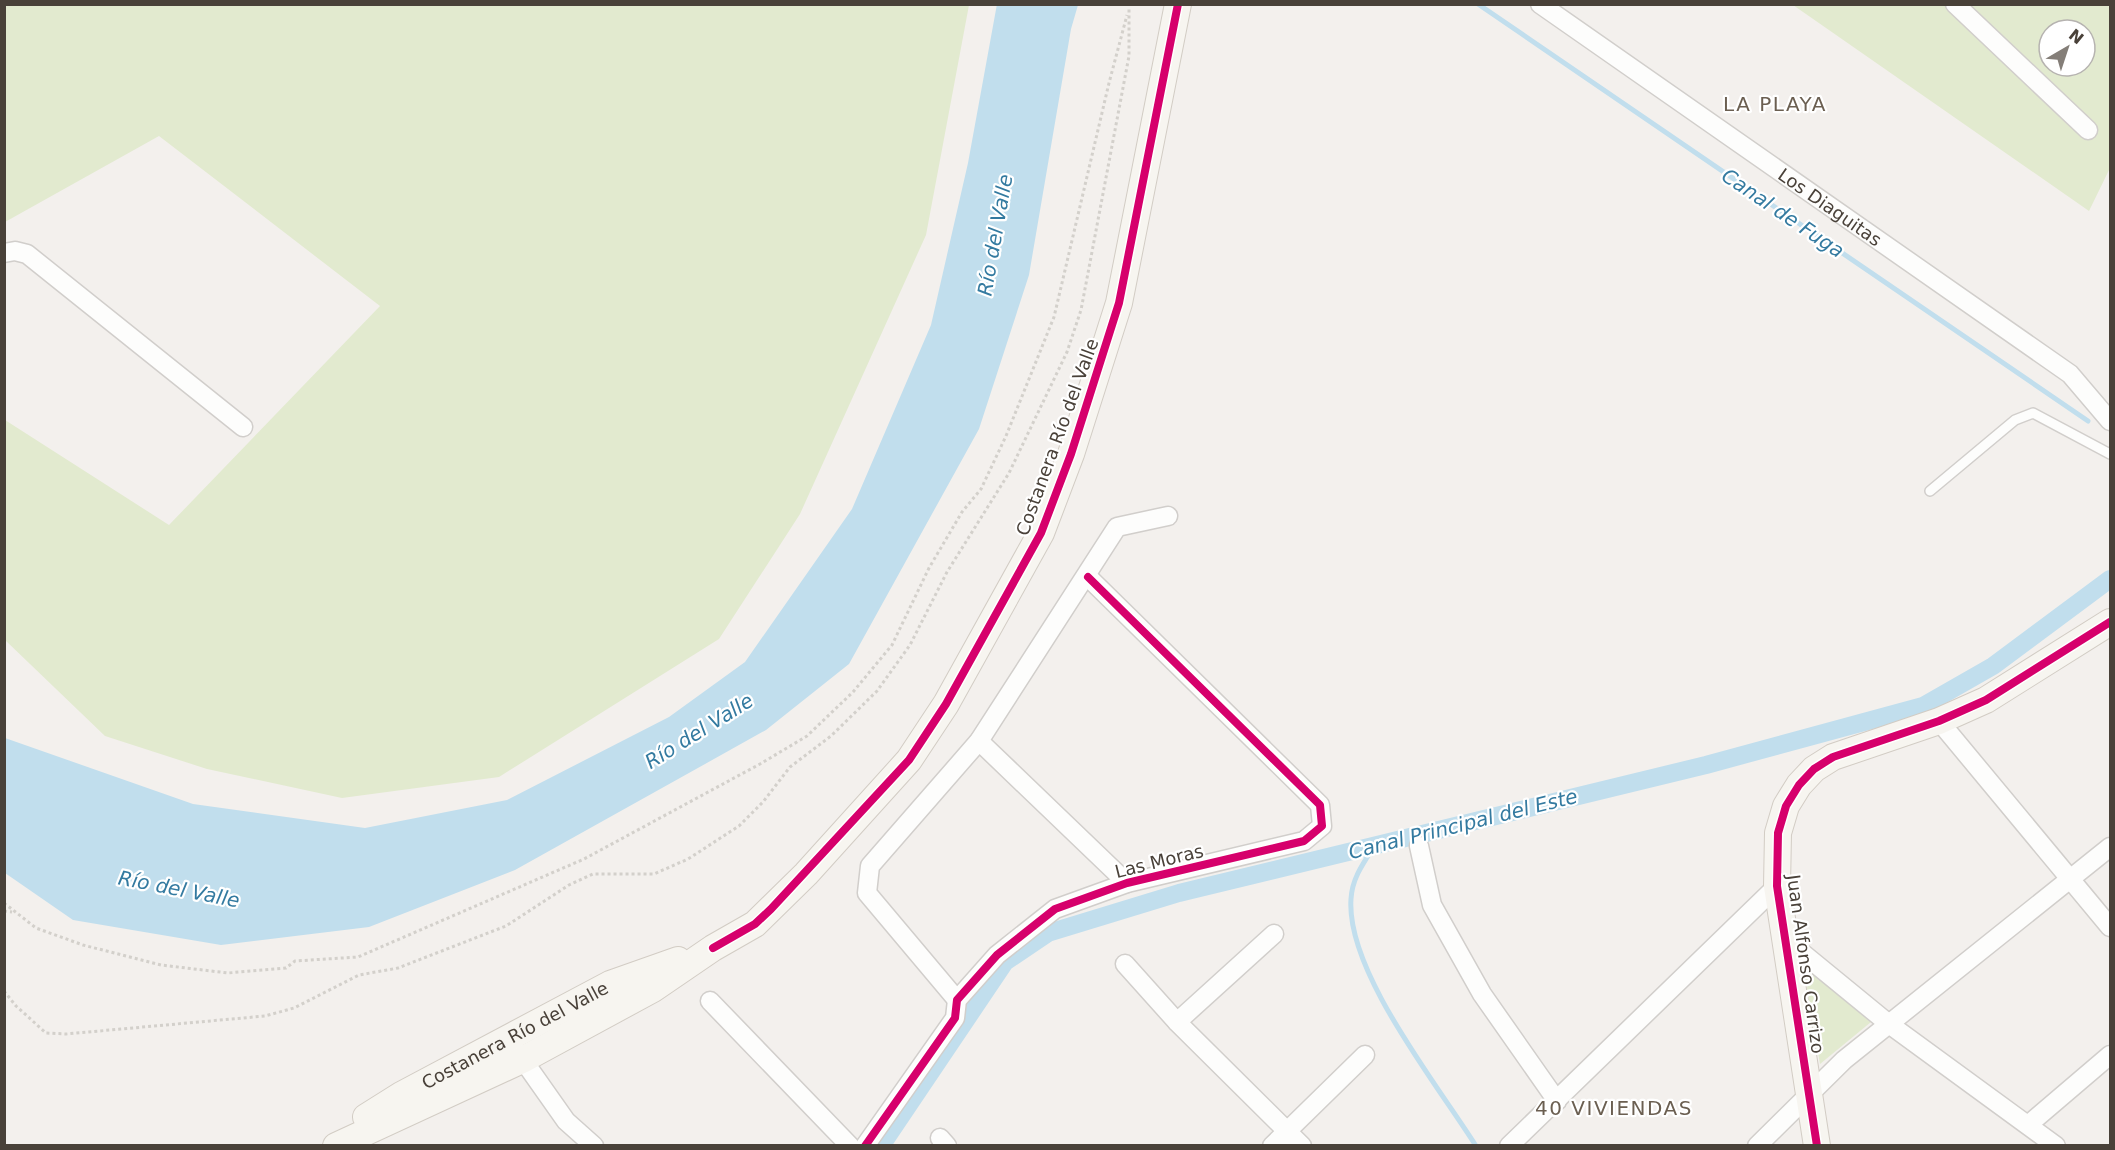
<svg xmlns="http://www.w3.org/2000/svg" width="2115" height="1150" viewBox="0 0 2115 1150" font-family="'DejaVu Sans',sans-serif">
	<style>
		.green { fill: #e2eacf; fill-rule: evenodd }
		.water { fill: #c1deed }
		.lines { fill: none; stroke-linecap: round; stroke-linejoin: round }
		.stream { stroke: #c1deed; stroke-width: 5 }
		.canal { stroke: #c1deed; stroke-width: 18 }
		.lane-casing { stroke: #d1cecb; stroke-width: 12 }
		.street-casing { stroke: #d1cecb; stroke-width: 21 }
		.secondary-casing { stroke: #d2ccc4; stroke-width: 28 }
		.path { stroke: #d3d0cb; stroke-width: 3; stroke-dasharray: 3 3; stroke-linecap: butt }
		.lane { stroke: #fdfdfc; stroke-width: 9 }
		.street { stroke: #fdfdfc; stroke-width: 18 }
		.secondary { stroke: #f7f5f0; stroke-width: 26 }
		.cycleway-casing { stroke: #fff; stroke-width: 11 }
		.cycleway { stroke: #d6006c; stroke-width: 8 }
		.labels { text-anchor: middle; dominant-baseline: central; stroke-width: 4.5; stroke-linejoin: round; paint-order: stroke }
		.street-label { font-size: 18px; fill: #494139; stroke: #fff }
		.neighbourhood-label { font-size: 20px; letter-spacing: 1.5px; fill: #6b5f51; stroke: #fff }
		.water-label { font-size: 20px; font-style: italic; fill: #337aa0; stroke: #fff }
	</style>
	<rect width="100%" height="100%" fill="#f3f0ed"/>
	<!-- green -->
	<g class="green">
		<polygon points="5,4 969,4 969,5 926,235 800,514 719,639 499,777 342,798 207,769 105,736 5,640 5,420 169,525 380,306 159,136 5,222"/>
		<path d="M1793,5H2110V168L2089,211ZM2049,30H2085V66H2049Z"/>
		<polygon points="1803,965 1871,1022 1820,1064"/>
	</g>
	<!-- water -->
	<polygon class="water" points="997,4 1078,5 1071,29 1029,275 979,429 849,664 766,730 515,870 369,927 221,945 73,920 5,873 5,738 193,804 365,828 507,800 669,717 745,662 852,509 931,325 968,163"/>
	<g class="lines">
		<!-- stream -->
		<g class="stream">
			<polyline points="1478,4 2088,421"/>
			<path d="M1375,845C1364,862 1352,878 1351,899C1346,971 1437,1084 1476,1146"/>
		</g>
		<!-- canal -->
		<polyline class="canal" points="881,1146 1005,962 1048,933 1179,893 1706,765 1923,706 1993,666 2110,579"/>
		<defs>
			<polyline id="lane" points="1930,491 2015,420 2033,413 2110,454"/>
			<g id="street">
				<path id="s1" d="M1540,4L2070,374L2110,421"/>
				<polyline points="1955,4 2088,130"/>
				<polyline points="4,253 15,251 27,254 243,427"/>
				<polyline points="1939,721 2110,927"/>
				<polyline points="979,741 1127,883"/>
				<polyline points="1419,846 1432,905 1482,994 1557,1101"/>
				<polyline points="1784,938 1889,1024 2056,1146"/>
				<polyline points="1125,964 1177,1022 1302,1146"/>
				<polyline points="957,1000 867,893 870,866 979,741 1117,527 1168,516"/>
				<polyline points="710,1001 850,1146"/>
				<polyline points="1177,1022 1274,934"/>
				<polyline points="516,1050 566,1121 594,1146"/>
				<polyline points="2028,1125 2110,1055"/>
				<polyline points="940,1138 947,1146"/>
				<polyline points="865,1146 955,1018 957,1000 997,955 1055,909 1127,883 1304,841 1322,826 1320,805 1088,577"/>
				<polyline points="1272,1146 1365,1055"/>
				<polyline points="1509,1146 1777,886"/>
				<polyline points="1757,1146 1844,1060 2110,847"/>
			</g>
			<g id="secondary">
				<path id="s2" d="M366,1117L401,1095L610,984L678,960"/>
				<polyline points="336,1146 522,1060 653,989 713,948 755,924 806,874 909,760 946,704 1041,533 1071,454 1119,303 1178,4"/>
				<polyline points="1817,1146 1777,886 1778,833 1786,806 1799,785 1814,769 1833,757 1939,721 1986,700 2110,622"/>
			</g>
		</defs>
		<!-- lane casing -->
		<use href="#lane" class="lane-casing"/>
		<!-- street casing -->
		<use href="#street" class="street-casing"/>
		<!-- secondary casing -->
		<use href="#secondary" class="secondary-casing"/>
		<!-- path -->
		<g class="path">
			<polyline points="4,903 36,928 83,945 161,965 228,973 286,968 295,961 358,957 584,859 760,764 807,736 853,692 892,645 929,568 962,512 981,489 1006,436 1054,317 1109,83 1127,15"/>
			<polyline points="4,911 12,912"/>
			<polyline points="4,991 16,1006 46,1033 66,1034 265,1016 294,1008 359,975 398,968 506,926 569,885 593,874 654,874 688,859 739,826 763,802 790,767 831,736 877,691 910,645 947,572 1009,473 1067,352 1081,310 1129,56 1129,9"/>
		</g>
		<!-- lane -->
		<use href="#lane" class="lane"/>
		<!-- street -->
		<use href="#street" class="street"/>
		<!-- secondary -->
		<use href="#secondary" class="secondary"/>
		<defs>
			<g id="cycleway">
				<polyline points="713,948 755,924 771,909 909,760 946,704 1041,533 1071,454 1119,303 1178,4"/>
				<polyline points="865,1146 955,1018 957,1000 997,955 1055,909 1127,883 1304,841 1322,826 1320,805 1088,577"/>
				<polyline points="1817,1146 1777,886 1778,833 1786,806 1799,785 1814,769 1833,757 1939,721 1986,700 2110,622"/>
			</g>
		</defs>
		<!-- cycleway casing -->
		<use href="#cycleway" class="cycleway-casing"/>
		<!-- cycleway -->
		<use href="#cycleway" class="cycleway"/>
	</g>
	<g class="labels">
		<!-- street labels -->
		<g class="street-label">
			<text stroke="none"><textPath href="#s1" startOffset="354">Los Diaguitas</textPath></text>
			<text transform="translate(1057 437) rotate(-70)">Costanera Río del Valle</text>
			<text transform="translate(1159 861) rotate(-14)">Las Moras</text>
			<text transform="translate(1806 964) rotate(82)">Juan Alfonso Carrizo</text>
			<text stroke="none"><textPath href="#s2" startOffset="170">Costanera Río del Valle</textPath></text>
		</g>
		<!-- neighbourhood labels -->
		<g class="neighbourhood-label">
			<text x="1775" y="104">LA PLAYA</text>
			<text x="1614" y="1108">40 VIVIENDAS</text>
		</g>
		<!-- water labels -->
		<g class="water-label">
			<text transform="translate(1783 213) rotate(34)">Canal de Fuga</text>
			<text transform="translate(995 235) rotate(-80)">Río del Valle</text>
			<text transform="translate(699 731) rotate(-32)">Río del Valle</text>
			<text transform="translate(1463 824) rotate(-14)">Canal Principal del Este</text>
			<text transform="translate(179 889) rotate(11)">Río del Valle</text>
		</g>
	</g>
	<!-- border -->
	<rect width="2115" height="1150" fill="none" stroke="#494139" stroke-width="12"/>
	<!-- north arrow -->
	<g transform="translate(2067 48) rotate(39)"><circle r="28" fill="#ffffff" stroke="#b6b3b0" stroke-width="1.5"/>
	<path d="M0-4.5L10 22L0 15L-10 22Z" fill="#847e78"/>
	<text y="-9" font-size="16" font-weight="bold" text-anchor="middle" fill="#494139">N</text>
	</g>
</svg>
